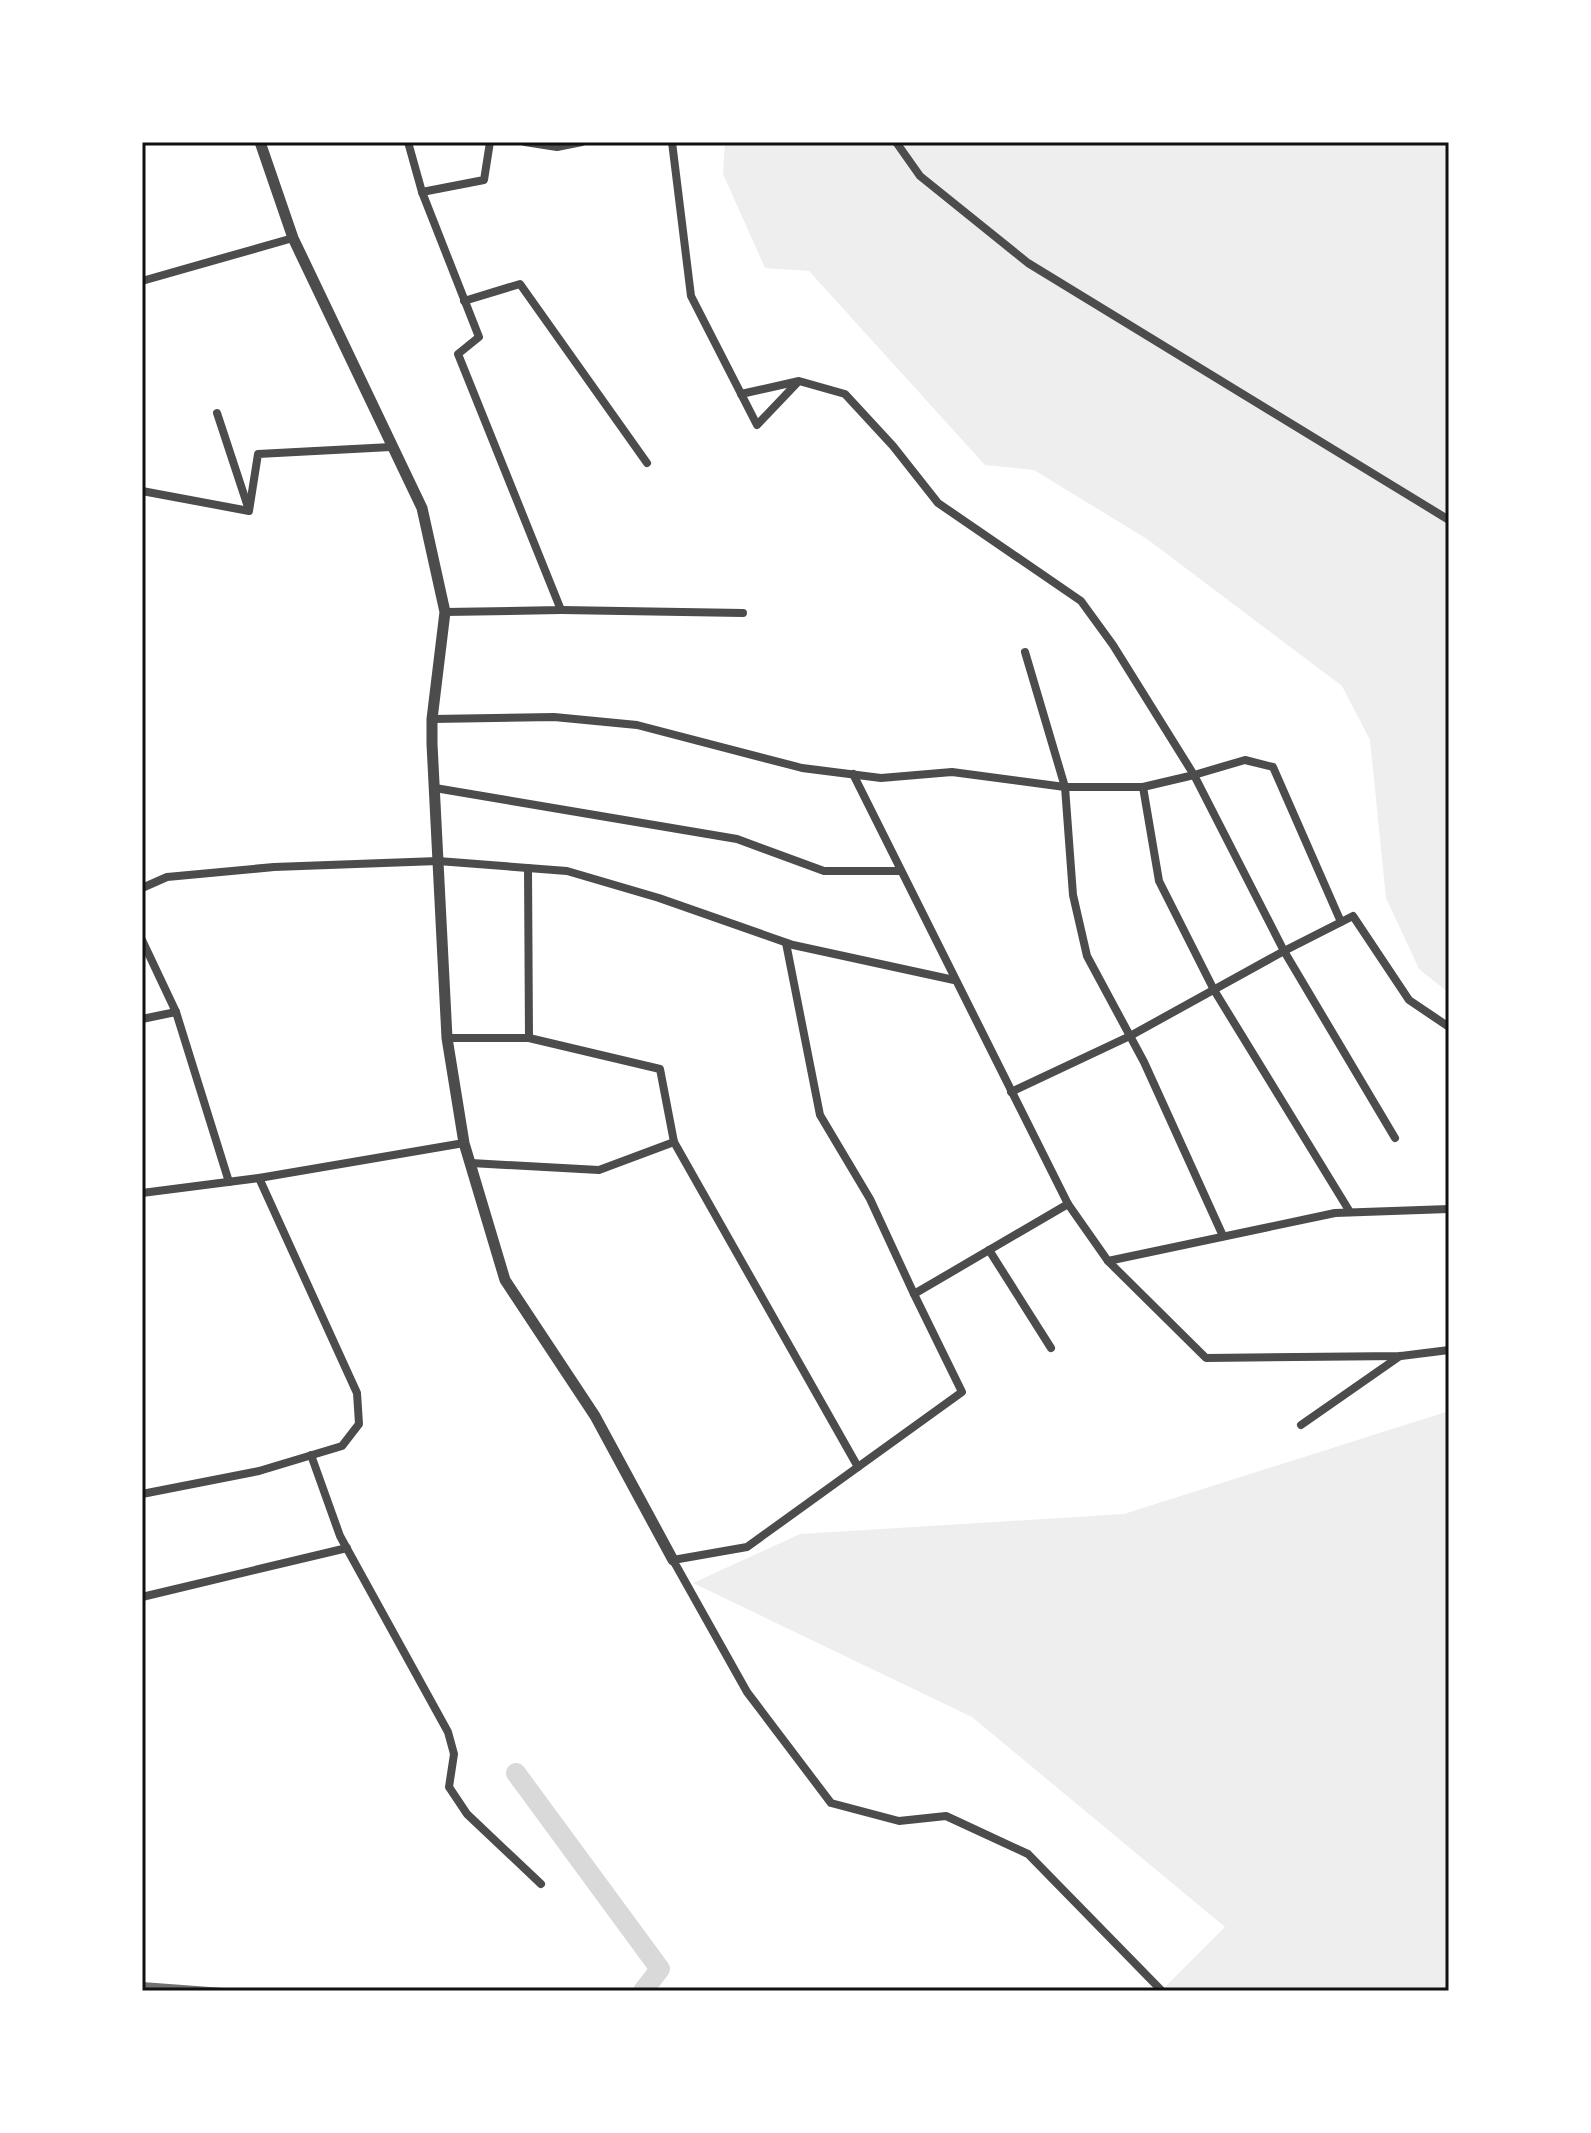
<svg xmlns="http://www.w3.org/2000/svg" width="1591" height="2133" viewBox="0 0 1591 2133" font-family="Manrope,sans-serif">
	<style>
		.green { fill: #eee }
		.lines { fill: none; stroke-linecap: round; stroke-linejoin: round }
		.canal { stroke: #d9d9d9; stroke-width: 20 }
		.minor { stroke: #4c4c4c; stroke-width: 8 }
		.tertiary { stroke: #4c4c4c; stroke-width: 11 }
		.rail { stroke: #707070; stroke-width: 6 }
		.neatline { fill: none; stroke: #111; stroke-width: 3 }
	</style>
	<rect width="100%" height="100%" fill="#fff"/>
	<!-- green -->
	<g class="green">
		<polygon points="725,142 1449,142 1449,993 1419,969 1386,898 1370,740 1342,686 1147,539 1034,470 985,465 809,271 765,268 723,174"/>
		<polygon points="1449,1411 1449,1991 1161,1991 1225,1927 972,1717 693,1583 800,1534 1124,1514"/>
	</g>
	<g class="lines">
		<!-- canal -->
		<polyline class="canal" points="516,1773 660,1969 643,1991"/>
		<!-- minor -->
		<g class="minor">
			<polyline points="408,142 422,192 479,337 458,354 561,610 445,612"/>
			<polyline points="525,142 557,147 582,142"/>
			<polyline points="672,142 691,296 757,425 797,383"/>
			<polyline points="896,142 920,176 1028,263 1449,520"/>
			<polyline points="422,192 484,180 490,142"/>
			<polyline points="142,281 293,238"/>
			<polyline points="464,301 520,284 647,463"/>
			<polyline points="741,394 799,381 845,394 893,446 938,503 1081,601 1113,645 1194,775 1245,760 1273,767 1341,922"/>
			<polyline points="217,413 248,507"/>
			<polyline points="142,491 249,511 258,454 391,447"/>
			<polyline points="561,610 743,613"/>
			<polyline points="1025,652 1065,787 1073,895 1087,956 1144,1062 1223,1236"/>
			<polyline points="432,719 554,717 637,725 802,768 881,778 952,772 1065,787 1143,787 1194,775 1284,951 1353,916 1409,1000 1449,1027"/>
			<polyline points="853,774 1068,1204"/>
			<polyline points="1143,787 1159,881 1214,990 1350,1212"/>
			<polyline points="435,788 737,839 824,871 900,871"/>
			<polyline points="142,888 167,877 274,867 438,861 567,871 659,898 793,945 954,980"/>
			<polyline points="142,940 176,1012 229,1182"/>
			<polyline points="786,943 820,1115 870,1199 914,1294"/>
			<polyline points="142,1019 176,1012"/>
			<polyline points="447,1038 529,1038 528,868"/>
			<polyline points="1011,1092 1130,1036 1284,951 1395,1138"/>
			<polyline points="674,1142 858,1467"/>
			<polyline points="471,1163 599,1170 674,1142 660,1069 529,1038"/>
			<polyline points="142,1193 259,1178 464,1143"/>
			<polyline points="989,1250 1051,1348"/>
			<polyline points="1108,1261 1206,1358 1401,1356 1449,1350"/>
			<polyline points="1301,1425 1400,1356"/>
			<polyline points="311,1455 340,1536 448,1732 454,1754 449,1787 467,1814 541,1884"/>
			<polyline points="142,1494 259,1471 342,1446 359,1424 357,1393 259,1178"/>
			<polyline points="142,1597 347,1548"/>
			<polyline points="1162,1991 1028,1854 946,1816 899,1821 831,1803 747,1692 673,1560 747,1547 962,1392 914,1294 1068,1204 1108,1261 1335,1213 1449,1209"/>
		</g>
		<!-- tertiary -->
		<polyline class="tertiary" points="260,142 293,238 422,508 445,612 432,719 432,744 447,1038 464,1143 505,1280 595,1416 673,1560"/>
		<!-- rail -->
		<polyline class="rail" points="142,1985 223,1991"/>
	</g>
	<!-- border -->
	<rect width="1591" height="2133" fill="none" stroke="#ffffff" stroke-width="288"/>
	<rect x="144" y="144" width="1303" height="1845" class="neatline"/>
</svg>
